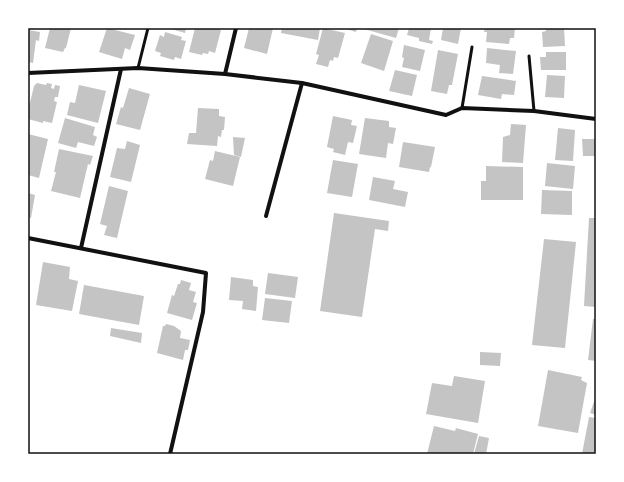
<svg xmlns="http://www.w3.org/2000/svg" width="624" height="482" viewBox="0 0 624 482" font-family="'PT Sans',sans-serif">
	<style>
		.building { fill: #c4c4c4 }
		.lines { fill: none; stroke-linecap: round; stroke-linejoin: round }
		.service { stroke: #111; stroke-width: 3 }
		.minor { stroke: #111; stroke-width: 4 }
		.neatline { fill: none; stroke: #111; stroke-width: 1.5 }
	</style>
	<rect width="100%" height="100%" fill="#fff"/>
	<!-- building -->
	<g class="building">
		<polygon points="50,28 71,28 66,48 65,48 63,52 45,48"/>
		<polygon points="107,28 135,35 130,50 125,48 122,59 99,52"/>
		<polygon points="168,28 186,28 185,33"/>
		<polygon points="195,28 214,28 221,30 215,53 209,51 208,54 203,53 202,55 189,52"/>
		<polygon points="249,28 273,28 267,54 244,48"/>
		<polygon points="282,28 320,28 318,40 281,33"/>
		<polygon points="323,28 345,33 338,58 334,57 333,61 330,60 328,67 316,64 319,55 316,54"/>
		<polygon points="343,28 357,28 356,32"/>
		<polygon points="364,28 399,28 396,38 364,29"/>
		<polygon points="409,28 431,28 429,40 433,41 432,44 419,41 419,38 407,35"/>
		<polygon points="443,28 461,28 458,44 441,40"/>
		<polygon points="485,28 515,28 514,38 510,38 509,44 486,42 487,32 484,32"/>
		<polygon points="546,28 564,28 565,46 543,47 542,32 546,31"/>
		<polygon points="28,30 40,32 39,41 36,40 33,63 28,62"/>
		<polygon points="165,32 182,37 181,40 186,41 181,59 175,57 174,60 160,56 161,53 155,51 160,35 164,37"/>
		<polygon points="371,34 393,41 384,71 361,63"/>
		<polygon points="404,45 425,50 420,71 402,67 404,58 402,57"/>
		<polygon points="487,48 516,51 513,74 499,73 500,65 486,63"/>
		<polygon points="438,50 458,54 452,85 449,85 447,94 431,91"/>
		<polygon points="546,52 566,52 566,70 541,70 540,57 546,57"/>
		<polygon points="395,70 417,75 412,96 389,91"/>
		<polygon points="547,75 565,76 564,98 545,97"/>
		<polygon points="482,76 516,81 514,95 502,94 501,99 478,95"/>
		<polygon points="37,83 46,85 47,83 52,84 51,88 54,89 55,85 60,86 58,97 55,97 54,101 57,102 52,123 43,121 43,123 28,119 28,111 34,86"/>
		<polygon points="79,85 106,91 98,123 67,115 70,102 75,103"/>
		<polygon points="129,88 150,94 140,130 116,124 121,107 123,108"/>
		<polygon points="198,108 219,109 219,116 225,117 224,130 222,130 221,137 218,136 217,146 187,144 189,133 196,133"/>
		<polygon points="333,116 352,120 351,125 357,126 353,143 348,142 345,155 333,152 334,149 327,147"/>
		<polygon points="65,118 95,127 93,135 97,137 94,146 78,142 76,148 58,143"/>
		<polygon points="365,118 389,121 389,127 396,128 393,144 388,143 386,158 359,154"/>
		<polygon points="511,124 526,125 523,163 502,162 503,137 510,135"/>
		<polygon points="558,128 575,130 573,161 555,160"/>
		<polygon points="28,134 48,139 39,178 28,175"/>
		<polygon points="233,137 245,138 241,157 234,155"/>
		<polygon points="582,139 596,139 596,156 583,156"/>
		<polygon points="127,141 140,145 131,182 110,177 117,148 125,149"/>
		<polygon points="403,142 435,147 431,167 430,167 429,172 399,167"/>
		<polygon points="59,149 93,156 90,165 88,164 80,198 51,191 56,172 54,172"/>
		<polygon points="215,151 240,157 233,186 205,179 210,160 213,161"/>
		<polygon points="333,160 358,164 352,197 327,193"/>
		<polygon points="547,163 575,166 573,189 545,186"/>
		<polygon points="486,166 523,167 523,200 481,200 481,181 486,181"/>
		<polygon points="373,177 395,181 393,189 408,192 405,207 369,200"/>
		<polygon points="109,186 128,191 117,238 104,235 107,226 100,224"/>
		<polygon points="542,190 572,191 572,215 541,214"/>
		<polygon points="28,193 35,195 31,218 28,217"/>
		<polygon points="334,213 389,221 388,231 375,229 362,317 320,311"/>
		<polygon points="589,218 596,218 596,307 584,306"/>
		<polygon points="544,239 576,242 565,348 532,345"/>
		<polygon points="43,262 70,267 69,279 78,281 72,311 36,305"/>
		<polygon points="268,273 298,277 295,298 265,294"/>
		<polygon points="231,277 253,280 253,286 258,287 256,311 242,309 243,301 229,300"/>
		<polygon points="181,280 191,283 189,290 196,292 193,302 197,303 192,320 167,313 172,295 174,296 178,284 180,284"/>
		<polygon points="84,285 144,296 139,325 79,314"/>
		<polygon points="265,298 292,301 289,323 262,320"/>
		<polygon points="593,319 596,319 596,361 588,360"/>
		<polygon points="166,324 174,326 181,331 180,338 190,340 188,350 185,350 183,360 157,353 163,326 165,326"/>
		<polygon points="111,328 142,333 141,343 110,336"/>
		<polygon points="480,352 501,353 500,366 480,365"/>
		<polygon points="548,370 582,377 581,380 587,383 578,433 538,426"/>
		<polygon points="454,376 485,381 478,423 426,414 432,383 452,386"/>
		<polygon points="596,396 596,415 590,413"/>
		<polygon points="589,417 596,418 596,454 582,454"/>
		<polygon points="434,426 455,431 456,428 478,434 473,454 427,454"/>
		<polygon points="479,436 489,438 486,454 474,454"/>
	</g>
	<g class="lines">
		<!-- service -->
		<g class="service">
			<polyline points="529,56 534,111"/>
			<polyline points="138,68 148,28"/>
			<polyline points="462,108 472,47"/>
		</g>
		<!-- minor -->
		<g class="minor">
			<polyline points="28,73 138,68 225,74 302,83 446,115 462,108 534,111 596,119"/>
			<polyline points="225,74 236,28"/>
			<polyline points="266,216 302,83"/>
			<polyline points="28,238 206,273 203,312 170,454"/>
			<polyline points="81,248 121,69"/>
		</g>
	</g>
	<!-- border -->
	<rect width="624" height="482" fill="none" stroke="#ffffff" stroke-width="58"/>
	<rect x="29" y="29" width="566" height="424" class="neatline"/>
</svg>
